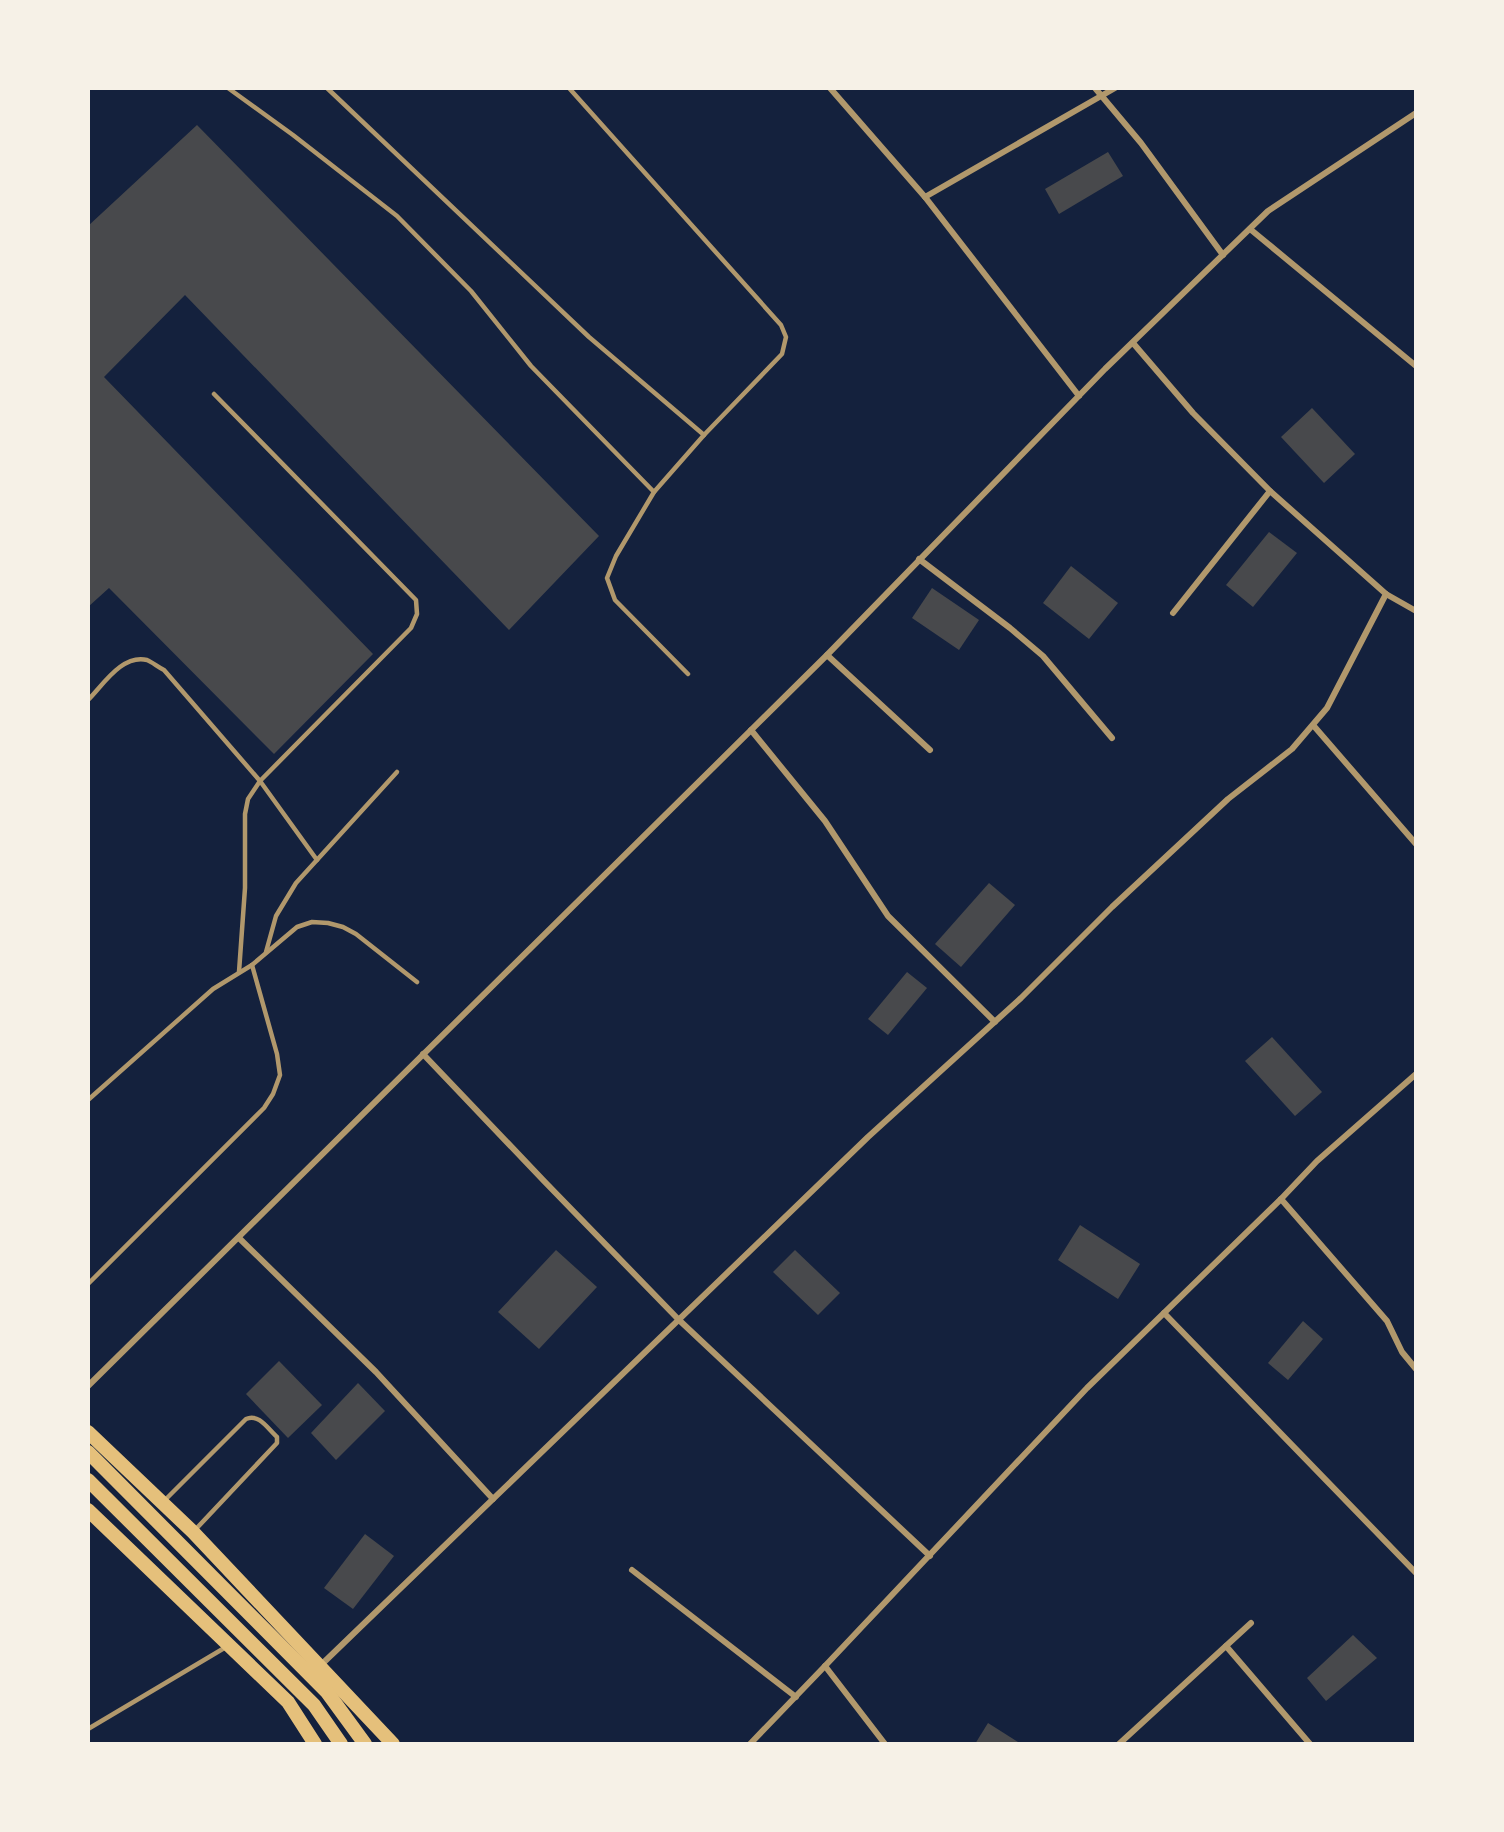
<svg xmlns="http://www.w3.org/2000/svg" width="1504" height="1832" viewBox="0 0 1504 1832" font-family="'Exo 2',sans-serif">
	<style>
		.building { fill: #48494c }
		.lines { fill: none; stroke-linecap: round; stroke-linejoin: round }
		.service { stroke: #b1986c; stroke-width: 4.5 }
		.minor { stroke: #b1986c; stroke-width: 6 }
		.trunk { stroke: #e5c07b; stroke-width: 14 }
	</style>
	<rect width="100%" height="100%" fill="#14213d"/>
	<!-- building -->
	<g class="building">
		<polygon points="197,125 599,536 509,630 185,295 104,377 373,654 274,754 109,588 88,607 88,226"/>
		<polygon points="1108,152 1123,176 1059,214 1045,189"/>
		<polygon points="1312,408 1355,454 1324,483 1281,437"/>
		<polygon points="1269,532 1297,553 1253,607 1226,585"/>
		<polygon points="1071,566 1118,603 1089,639 1043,603"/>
		<polygon points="932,588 979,620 959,650 912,618"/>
		<polygon points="989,883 1015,905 961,967 935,944"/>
		<polygon points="907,972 927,988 888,1035 868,1019"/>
		<polygon points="1272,1037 1322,1092 1295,1116 1245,1061"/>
		<polygon points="1080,1225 1140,1264 1118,1299 1058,1260"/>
		<polygon points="556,1250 597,1287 539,1349 498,1312"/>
		<polygon points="795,1250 840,1293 818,1315 773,1272"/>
		<polygon points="1303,1321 1323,1339 1288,1380 1268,1363"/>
		<polygon points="279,1361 322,1405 288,1438 246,1394"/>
		<polygon points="358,1383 385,1411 336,1460 311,1433"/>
		<polygon points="365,1534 394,1556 353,1609 324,1588"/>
		<polygon points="1353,1635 1377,1658 1326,1701 1307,1678"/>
		<polygon points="988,1723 1018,1742 1016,1744 975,1744"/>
	</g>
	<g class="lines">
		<!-- service -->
		<g class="service">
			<polyline points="228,88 293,135 397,216 471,291 531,366 654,492"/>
			<polyline points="327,88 589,337 704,435"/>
			<polyline points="569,88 781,325 786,337 782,354 704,435 654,492 616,556 607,578 615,600 688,674"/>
			<polyline points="214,394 416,600 417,614 411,628 260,781 248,799 245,814 245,888 239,972"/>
			<path d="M88,700C103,685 122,654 147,660C152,662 158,667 164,670L260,781L317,860"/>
			<polyline points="266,952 276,916 296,883 397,772"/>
			<polyline points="88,1100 213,989 252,965 297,927 312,922 328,923 343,927 356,934 417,982"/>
			<polyline points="88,1284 264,1108 273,1094 280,1075 277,1054 252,965"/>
			<path d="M164,1501L246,1419C259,1413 268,1429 277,1437V1443L195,1530"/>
			<polyline points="88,1729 226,1647"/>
		</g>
		<!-- minor -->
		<g class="minor">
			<polyline points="830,88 925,197 1079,396"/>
			<polyline points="1095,88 1141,143 1223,255"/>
			<polyline points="925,197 1115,88"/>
			<polyline points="1250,229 1416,366"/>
			<polyline points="1133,343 1193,413 1270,491 1386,594 1416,611"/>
			<polyline points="919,559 1010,628 1043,656 1112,738"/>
			<polyline points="1173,613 1270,491"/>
			<polyline points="827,655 930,750"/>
			<polyline points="1313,725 1416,844"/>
			<polyline points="751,730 825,821 888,916 995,1022"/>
			<polyline points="423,1054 544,1181 679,1320 930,1556"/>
			<polyline points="1281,1199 1387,1321 1402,1352 1416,1369"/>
			<polyline points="239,1238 376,1372 493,1499"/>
			<polyline points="1164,1313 1416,1573"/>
			<polyline points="88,1386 827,655 1105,369 1268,211 1416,113"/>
			<polyline points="632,1570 796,1697"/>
			<polyline points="1226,1646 1310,1744"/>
			<polyline points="321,1665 868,1137 1021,998 1112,907 1228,799 1292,749 1327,708 1386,594"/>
			<polyline points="825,1666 885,1744"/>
			<polyline points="750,1744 825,1666 1087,1388 1281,1199 1317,1161 1416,1074"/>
			<polyline points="1119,1744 1251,1623"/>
		</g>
		<!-- trunk -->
		<g class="trunk">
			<polyline points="88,1432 193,1532 393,1744"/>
			<polyline points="88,1452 327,1692 365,1744"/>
			<polyline points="88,1480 314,1705 341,1744"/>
			<polyline points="88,1510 288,1702 315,1744"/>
		</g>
	</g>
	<!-- border -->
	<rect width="1504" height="1832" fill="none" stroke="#f6f1e7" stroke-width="180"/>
</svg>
